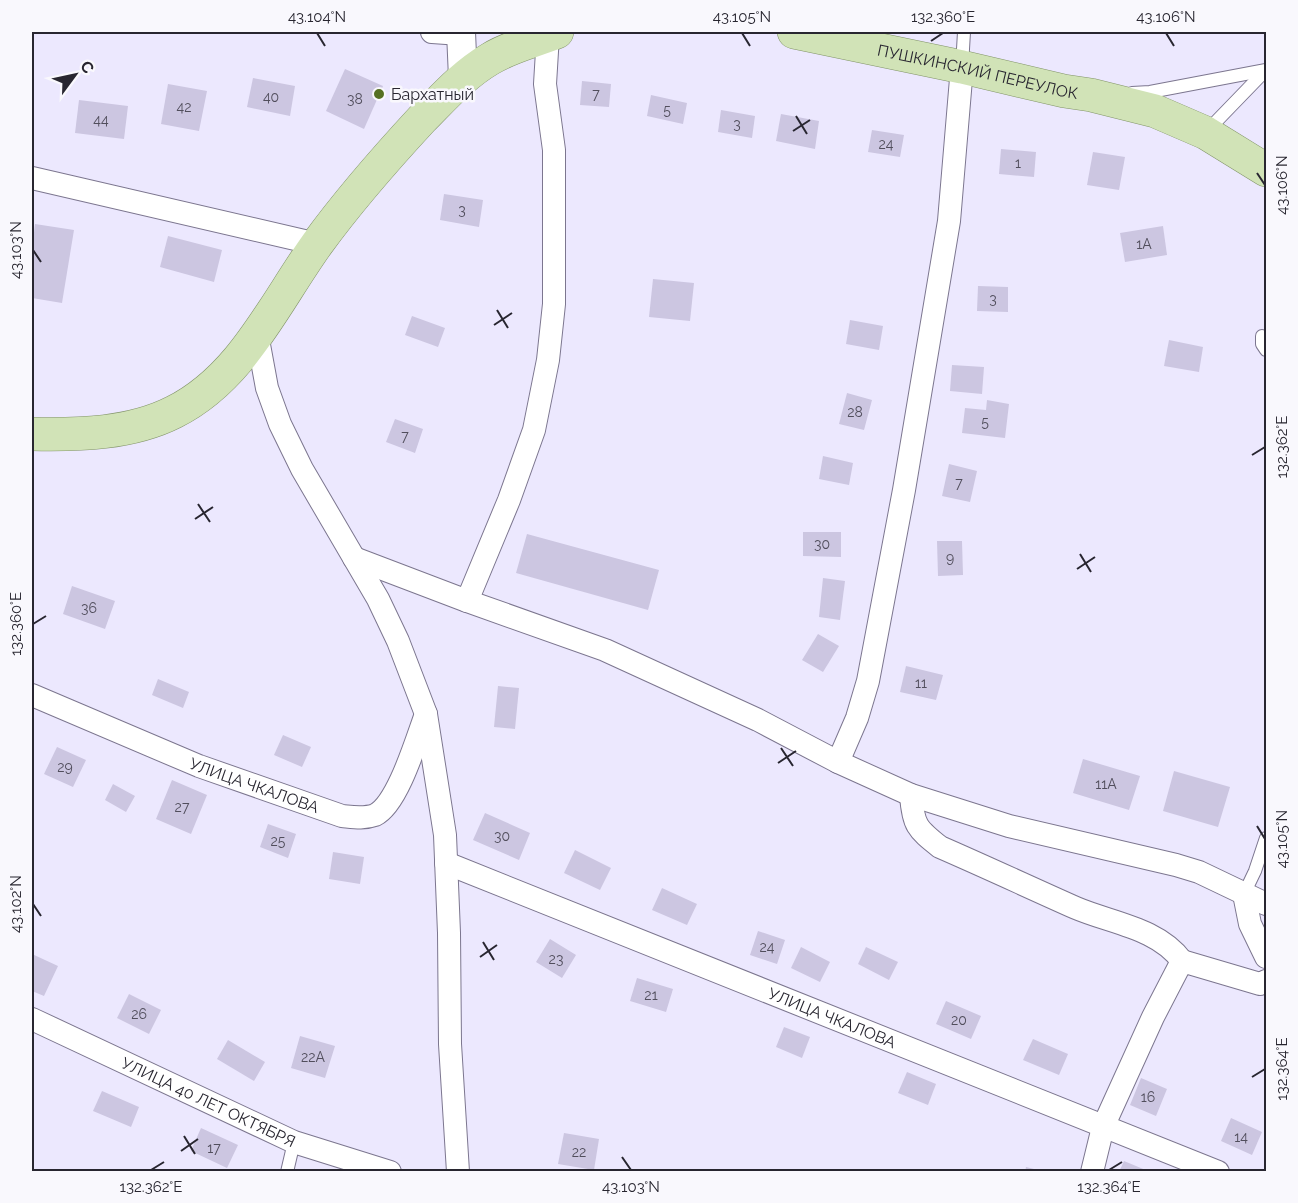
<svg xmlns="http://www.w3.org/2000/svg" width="1298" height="1203" viewBox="0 0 1298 1203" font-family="Raleway,sans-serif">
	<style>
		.building { fill: #ccc6e1 }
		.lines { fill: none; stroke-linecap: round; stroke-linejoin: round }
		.service-casing { stroke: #7c768f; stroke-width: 14 }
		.minor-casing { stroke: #7c768f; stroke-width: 24 }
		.tertiary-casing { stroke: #7c768f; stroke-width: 30 }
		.primary-casing { stroke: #829469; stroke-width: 34 }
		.service { stroke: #fff; stroke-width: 12 }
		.minor { stroke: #fff; stroke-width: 22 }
		.tertiary { stroke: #fff; stroke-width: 28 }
		.primary { stroke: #d1e3b7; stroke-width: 33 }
		.ticks { fill: none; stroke: #282630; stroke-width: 2 }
		.poi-dot { fill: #567023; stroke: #f9f8fd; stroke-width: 2 }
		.labels { text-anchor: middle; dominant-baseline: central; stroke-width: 5; stroke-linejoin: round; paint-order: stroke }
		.number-label { font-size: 14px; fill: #514e5c }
		.street-label { font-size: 16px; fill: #282630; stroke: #f9f8fd }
		.poi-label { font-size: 16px; fill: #282630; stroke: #f9f8fd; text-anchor: start }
		.neatline { fill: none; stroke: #282630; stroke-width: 2 }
		.ticks-label { font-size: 15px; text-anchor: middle; fill: #282630 }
	</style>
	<rect width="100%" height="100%" fill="#ece8fe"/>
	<!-- building -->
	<g class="building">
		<polygon points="345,69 383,86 364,129 326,111"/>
		<polygon points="253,78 295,86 290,116 247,107"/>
		<polygon points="582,81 611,84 609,107 580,105"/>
		<polygon points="168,84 207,91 199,131 161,124"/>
		<polygon points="651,95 687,103 683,124 647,116"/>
		<polygon points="79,100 128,106 124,139 75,133"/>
		<polygon points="721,110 755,116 752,138 718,132"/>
		<polygon points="781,114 819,121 815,149 776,141"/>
		<polygon points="872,130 904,135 900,157 868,152"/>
		<polygon points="1001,149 1036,152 1034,177 999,174"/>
		<polygon points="1093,152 1125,157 1119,190 1087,185"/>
		<polygon points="444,194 483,200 479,227 440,220"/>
		<polygon points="35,224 74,230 62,303 32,298 32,249"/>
		<polygon points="1163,226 1167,255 1125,262 1120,233"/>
		<polygon points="168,236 222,250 214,282 160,267"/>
		<polygon points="653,279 694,283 690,321 649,317"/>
		<polygon points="978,286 1008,287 1008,312 977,311"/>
		<polygon points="412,316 445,328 438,347 405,335"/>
		<polygon points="850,320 883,326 879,350 846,344"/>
		<polygon points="1169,340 1203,347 1199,372 1164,366"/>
		<polygon points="952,365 984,367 982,394 950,391"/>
		<polygon points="847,393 872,400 864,430 839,424"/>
		<polygon points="987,400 1009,404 1005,438 962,433 965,408 986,410"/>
		<polygon points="395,419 423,429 415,453 386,442"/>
		<polygon points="823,456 853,463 849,485 819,479"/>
		<polygon points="949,464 977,471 970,502 942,496"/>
		<polygon points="803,532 841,532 841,557 803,556"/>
		<polygon points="527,534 659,570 648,610 516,573"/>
		<polygon points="937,541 962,541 963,575 938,576"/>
		<polygon points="823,578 845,581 840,620 819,617"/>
		<polygon points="72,586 115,601 105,629 63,614"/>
		<polygon points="818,634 839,646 823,672 802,660"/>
		<polygon points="906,666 943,675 936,700 900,692"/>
		<polygon points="158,679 189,692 183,708 152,695"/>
		<polygon points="498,686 519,688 515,729 494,727"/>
		<polygon points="283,735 311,747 302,767 274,755"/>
		<polygon points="57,747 86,760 73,787 44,774"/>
		<polygon points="1083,759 1140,776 1129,810 1073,793"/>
		<polygon points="1174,771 1230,787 1218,827 1163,811"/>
		<polygon points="172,780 207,795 191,834 156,819"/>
		<polygon points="113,784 135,796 126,812 105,800"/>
		<polygon points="485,813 530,833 519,860 473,840"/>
		<polygon points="268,824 296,834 288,858 260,847"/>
		<polygon points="575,850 611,868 600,890 564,873"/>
		<polygon points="333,852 364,857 360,884 329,879"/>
		<polygon points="662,888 697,904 687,925 652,910"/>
		<polygon points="758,931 785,940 777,964 750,955"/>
		<polygon points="550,939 576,955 562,978 536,962"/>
		<polygon points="801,947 830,962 820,982 791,968"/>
		<polygon points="866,947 898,962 889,980 858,964"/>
		<polygon points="32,954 58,966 44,996 32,991"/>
		<polygon points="637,978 673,989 666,1012 630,1001"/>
		<polygon points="129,994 161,1010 149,1034 117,1018"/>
		<polygon points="946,1001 981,1016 971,1039 936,1024"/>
		<polygon points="784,1027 810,1037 802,1058 776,1047"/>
		<polygon points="300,1036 335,1046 325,1078 291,1068"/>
		<polygon points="1033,1039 1068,1054 1059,1075 1023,1060"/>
		<polygon points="228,1040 265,1062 254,1081 217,1059"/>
		<polygon points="907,1072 936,1084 928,1105 898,1093"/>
		<polygon points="1141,1078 1167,1089 1156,1116 1130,1105"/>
		<polygon points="102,1091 139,1107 131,1127 93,1111"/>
		<polygon points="1231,1118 1262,1132 1252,1155 1221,1141"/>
		<polygon points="201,1128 238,1145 227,1168 191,1151"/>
		<polygon points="564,1133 599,1139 594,1170 558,1164"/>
		<polygon points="1124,1161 1148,1171 1148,1172 1119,1172"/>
		<polygon points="1026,1167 1042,1171 1042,1172 1025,1172"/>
	</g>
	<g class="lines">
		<defs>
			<g id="service">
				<polyline points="962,66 964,32"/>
				<polyline points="1132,93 1150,92 1266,70"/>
				<polyline points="1206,132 1265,71"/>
				<polyline points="1262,336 1262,344 1266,350"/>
				<polyline points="1244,894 1255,871 1266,838"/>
				<polyline points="287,1172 294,1142"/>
			</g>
			<g id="minor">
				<polyline points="432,32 461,34"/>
				<polyline points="32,178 317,244"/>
				<polyline points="257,334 267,388 280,424 302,469 378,599 398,641 426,714 445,835 449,933 450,1044 458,1172"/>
				<polyline points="354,558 467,601 605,650 758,720 838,762 911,795 1009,826 1176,865 1199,872 1266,904"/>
				<polyline points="467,601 509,500 534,430 548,360 554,304 554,150 545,84 548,35"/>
				<path id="s1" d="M32,695L199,766L342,816C353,817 364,819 375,815C398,804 417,738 426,714"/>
				<polyline points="838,762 857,718 868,681 904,490 949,221 962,67"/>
				<path d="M911,795C913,825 917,829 940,847C986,867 1031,888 1076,908C1111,923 1158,928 1182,961"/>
				<path id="s2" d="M446,863L1218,1172"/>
				<polyline points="1244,894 1250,924 1266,957"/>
				<path id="s3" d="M32,1019L294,1142L390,1172"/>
				<polyline points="1092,1172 1103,1127 1153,1017 1182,961 1260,984 1266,981"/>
			</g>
			<polyline id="tertiary" points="461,32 463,78"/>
			<g id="primary">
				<path id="s4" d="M794,32L962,67L1064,91L1091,95L1155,111L1206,133L1266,170"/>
				<path d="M32,434C78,435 131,434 174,412C242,378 274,304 317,244C349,200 385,159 422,119C444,97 463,75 490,59C511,46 535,41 557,32"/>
			</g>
		</defs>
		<!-- service casing -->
		<use href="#service" class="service-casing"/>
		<!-- minor casing -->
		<use href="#minor" class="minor-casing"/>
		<!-- tertiary casing -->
		<use href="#tertiary" class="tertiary-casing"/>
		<!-- primary casing -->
		<use href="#primary" class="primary-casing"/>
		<!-- service -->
		<use href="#service" class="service"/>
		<!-- minor -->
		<use href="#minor" class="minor"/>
		<!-- tertiary -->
		<use href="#tertiary" class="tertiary"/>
		<!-- primary -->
		<use href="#primary" class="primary"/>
	</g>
	<!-- ticks -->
	<path class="ticks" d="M317,33L325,46M742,33L750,46M1166,33L1174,46M931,41L943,33M796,116L807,134M793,131L810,120M1257,173L1265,185M33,250L41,262M497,310L508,328M494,325L512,313M1252,455L1265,447M198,504L210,522M195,519L213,507M1080,554L1091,572M1077,569L1095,557M33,624L46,616M781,748L793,766M778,763L796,751M1257,826L1265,839M33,904L41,916M483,942L494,960M480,957L497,945M1252,1077L1265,1069M184,1136L195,1154M181,1151L198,1139M622,1157L631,1170M151,1170L164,1162M1109,1170L1122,1162"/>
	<!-- markers -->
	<circle class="poi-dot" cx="379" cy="94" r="6"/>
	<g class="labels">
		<!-- number labels -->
		<g class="number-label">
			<text x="596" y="94">7</text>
			<text x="271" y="97">40</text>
			<text x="355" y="99">38</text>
			<text x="184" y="107">42</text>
			<text x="667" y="110">5</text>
			<text x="101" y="120">44</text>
			<text x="737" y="124">3</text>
			<text x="886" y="144">24</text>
			<text x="1018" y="163">1</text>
			<text x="462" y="210">3</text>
			<text x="1144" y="244">1А</text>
			<text x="993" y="299">3</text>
			<text x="855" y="412">28</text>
			<text x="985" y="422">5</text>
			<text x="405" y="436">7</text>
			<text x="959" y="483">7</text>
			<text x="822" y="544">30</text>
			<text x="950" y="558">9</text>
			<text x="89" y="608">36</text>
			<text x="921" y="683">11</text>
			<text x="65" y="767">29</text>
			<text x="1106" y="784">11А</text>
			<text x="182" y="807">27</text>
			<text x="502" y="836">30</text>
			<text x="278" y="841">25</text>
			<text x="767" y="947">24</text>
			<text x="556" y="959">23</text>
			<text x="651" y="995">21</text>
			<text x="139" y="1014">26</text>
			<text x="959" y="1020">20</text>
			<text x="313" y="1057">22А</text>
			<text x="1148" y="1097">16</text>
			<text x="1241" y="1137">14</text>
			<text x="214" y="1148">17</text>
			<text x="579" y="1152">22</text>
		</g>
		<!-- street labels -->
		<g class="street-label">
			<text stroke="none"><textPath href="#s4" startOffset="188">ПУШКИНСКИЙ ПЕРЕУЛОК</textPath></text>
			<text stroke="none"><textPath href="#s1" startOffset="240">УЛИЦА ЧКАЛОВА</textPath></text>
			<text stroke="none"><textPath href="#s2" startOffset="416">УЛИЦА ЧКАЛОВА</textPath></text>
			<text stroke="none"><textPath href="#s3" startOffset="195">УЛИЦА 40 ЛЕТ ОКТЯБРЯ</textPath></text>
		</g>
		<!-- poi labels -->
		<g class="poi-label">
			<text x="391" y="94">Бархатный</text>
		</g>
	</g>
	<!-- border -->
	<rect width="1298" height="1203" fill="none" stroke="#f9f8fd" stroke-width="66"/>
	<!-- north arrow -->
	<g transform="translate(75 75) rotate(57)" stroke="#f9f8fd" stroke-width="4.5" paint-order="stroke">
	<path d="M0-4.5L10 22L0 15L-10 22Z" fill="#282630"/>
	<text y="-9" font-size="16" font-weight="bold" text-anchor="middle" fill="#282630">С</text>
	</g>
	<rect x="33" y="33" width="1232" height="1137" class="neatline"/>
	<g class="ticks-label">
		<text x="317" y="22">43.104°N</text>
		<text x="742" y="22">43.105°N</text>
		<text x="943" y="22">132.360°E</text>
		<text x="1166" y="22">43.106°N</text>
		<text transform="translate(1282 185) rotate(-90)" y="5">43.106°N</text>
		<text transform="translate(16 250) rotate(-90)" y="5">43.103°N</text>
		<text transform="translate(1282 447) rotate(-90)" y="5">132.362°E</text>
		<text transform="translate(16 624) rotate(-90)" y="5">132.360°E</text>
		<text transform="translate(1282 839) rotate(-90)" y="5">43.105°N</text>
		<text transform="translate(16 904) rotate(-90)" y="5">43.102°N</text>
		<text transform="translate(1282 1069) rotate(-90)" y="5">132.364°E</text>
		<text x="151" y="1192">132.362°E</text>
		<text x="631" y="1192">43.103°N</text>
		<text x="1109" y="1192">132.364°E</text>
	</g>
</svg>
